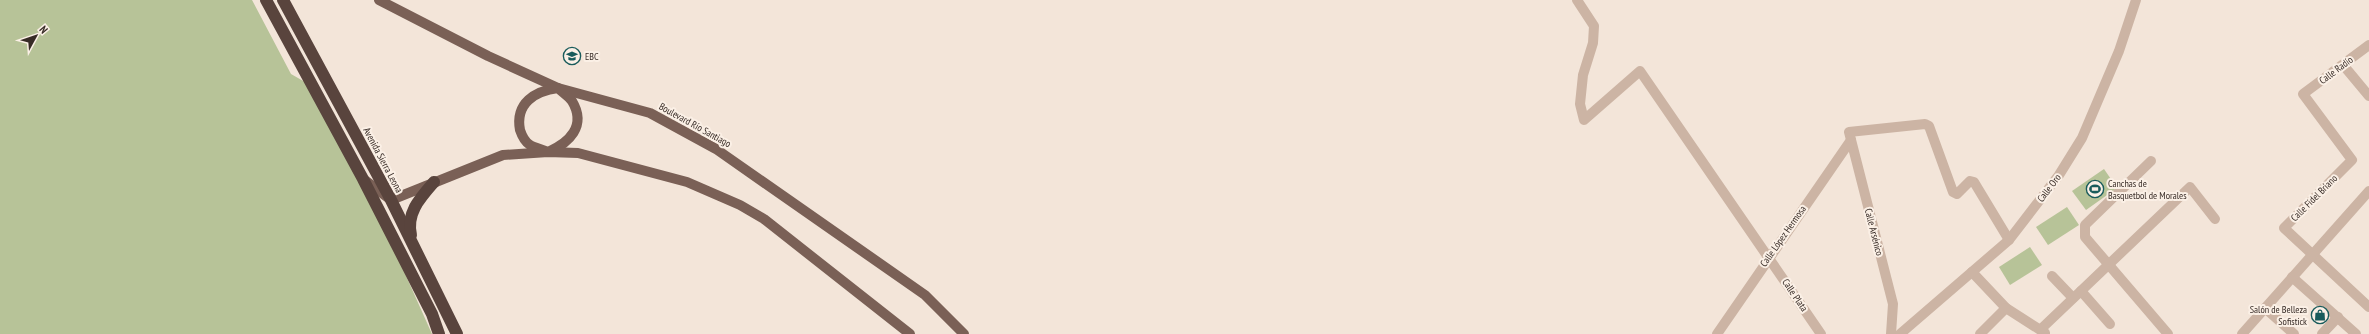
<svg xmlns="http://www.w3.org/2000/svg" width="2369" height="334" viewBox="0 0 2369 334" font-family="'PT Sans Narrow',sans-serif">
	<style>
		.green { fill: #b7c398 }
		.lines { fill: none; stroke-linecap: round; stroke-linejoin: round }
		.minor { stroke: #ccb4a4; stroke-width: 10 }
		.major { stroke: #7a6056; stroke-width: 10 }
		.highway { stroke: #59443d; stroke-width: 12 }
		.labels { text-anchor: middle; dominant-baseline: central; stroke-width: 4; stroke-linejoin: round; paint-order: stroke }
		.poi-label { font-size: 10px; fill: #372b26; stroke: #fbf0e6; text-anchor: start }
		.street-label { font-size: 10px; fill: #372b26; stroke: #fbf0e6 }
	</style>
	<rect width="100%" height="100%" fill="#f3e5d9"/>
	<!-- green -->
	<g class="green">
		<polygon points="0,0 252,0 291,74 312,86 394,249 432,334 0,334"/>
		<polygon points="2104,169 2117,188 2086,210 2072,191"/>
		<polygon points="2067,207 2079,225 2048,245 2036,227"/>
		<polygon points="2030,247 2042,265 2010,285 1999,267"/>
	</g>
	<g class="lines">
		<!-- minor -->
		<g class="minor">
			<polyline points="1577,0 1594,26 1593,43 1583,75 1580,104 1584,120 1640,71 1821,334"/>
			<polyline points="2369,45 2303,94 2352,160 2284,228 2369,307"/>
			<polyline points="2344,66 2369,96"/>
			<polyline points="2151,161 2085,225 2085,237 2168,334"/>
			<polyline points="1972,272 2006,308 2045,333"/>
			<polyline points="2052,276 2073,298"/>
			<polyline points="2292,277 2356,334"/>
			<polyline points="2081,291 2110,324"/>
			<polyline points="2265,308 2294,334"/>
			<polyline points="2041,329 2190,187 2215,219"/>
			<polyline points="1717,334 1851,140"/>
			<polyline points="1891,334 1893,304 1849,132 1925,124 1929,126 1953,192 1957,194 1970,181 1974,182 2009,240"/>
			<polyline points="1900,334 2009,240 2059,175 2082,138 2119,51 2136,0"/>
			<polyline points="1980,334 2006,308"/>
			<polyline points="2242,334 2369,191"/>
			<polyline points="2322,334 2338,317"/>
		</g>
		<!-- major -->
		<g class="major">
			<polyline points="379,0 488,56 558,88 650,113 716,149 925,295 964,334"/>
			<path d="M558,88C562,92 569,97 572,101C587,126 569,143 548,152C542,149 535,148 530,145C525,142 522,136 520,130C515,103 535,91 558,88Z"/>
			<polyline points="366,181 391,200 503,155 548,152 578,153 687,182 740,205 764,219 910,334"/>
		</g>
		<!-- highway -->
		<g class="highway">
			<polyline points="266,0 363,179 432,314 439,334"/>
			<polyline points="283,0 391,200 457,334"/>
			<path d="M411,235C406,213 420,198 434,182"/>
		</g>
	</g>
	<!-- icons -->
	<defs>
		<symbol id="university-ring" viewBox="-11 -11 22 22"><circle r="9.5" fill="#fbf0e6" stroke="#195b5b" stroke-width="1.5"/><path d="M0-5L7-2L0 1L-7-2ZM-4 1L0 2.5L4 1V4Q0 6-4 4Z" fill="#195b5b"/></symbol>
		<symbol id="stadium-ring" viewBox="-11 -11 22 22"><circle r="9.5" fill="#fbf0e6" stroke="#195b5b" stroke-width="1.5"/><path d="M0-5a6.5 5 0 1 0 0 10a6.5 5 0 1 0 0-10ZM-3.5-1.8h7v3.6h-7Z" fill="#195b5b"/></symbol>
		<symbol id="shop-ring" viewBox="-11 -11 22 22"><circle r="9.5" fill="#fbf0e6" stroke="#195b5b" stroke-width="1.5"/><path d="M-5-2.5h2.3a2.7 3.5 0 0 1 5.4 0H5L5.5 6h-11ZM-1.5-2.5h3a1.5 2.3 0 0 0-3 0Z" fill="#195b5b"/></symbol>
	</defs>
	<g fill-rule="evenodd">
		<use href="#university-ring" x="562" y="46" width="20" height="20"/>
		<use href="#stadium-ring" x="2085" y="179" width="20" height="20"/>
		<use href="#shop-ring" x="2310" y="305" width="20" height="20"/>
	</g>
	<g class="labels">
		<!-- poi labels -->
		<g class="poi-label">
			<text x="585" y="56">EBC</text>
			<text x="2108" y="183">Canchas de<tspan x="2108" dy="12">Basquetbol de Morales</tspan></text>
			<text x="2307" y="309" text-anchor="end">Salón de Belleza<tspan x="2307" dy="12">Sofistick</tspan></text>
		</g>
		<!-- street labels -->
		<g class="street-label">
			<text transform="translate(2336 70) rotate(-37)">Calle Radio</text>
			<text transform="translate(695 125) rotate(29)">Boulevard Río Santiago</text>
			<text transform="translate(383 160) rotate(62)">Avenida Sierra Leona</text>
			<text transform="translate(2049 188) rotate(-53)">Calle Oro</text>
			<text transform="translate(2314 198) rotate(-45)">Calle Fidel Briano</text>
			<text transform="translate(1874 232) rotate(76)">Calle Arsénico</text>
			<text transform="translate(1783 236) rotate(-55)">Calle López Hermosa</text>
			<text transform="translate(1795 295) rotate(56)">Calle Plata</text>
		</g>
	</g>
	<!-- north arrow -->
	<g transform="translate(36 36) rotate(50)" stroke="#fbf0e6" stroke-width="3" paint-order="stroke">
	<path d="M0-3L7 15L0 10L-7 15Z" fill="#372b26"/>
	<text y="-6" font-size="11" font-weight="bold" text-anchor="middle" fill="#372b26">N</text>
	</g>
</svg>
